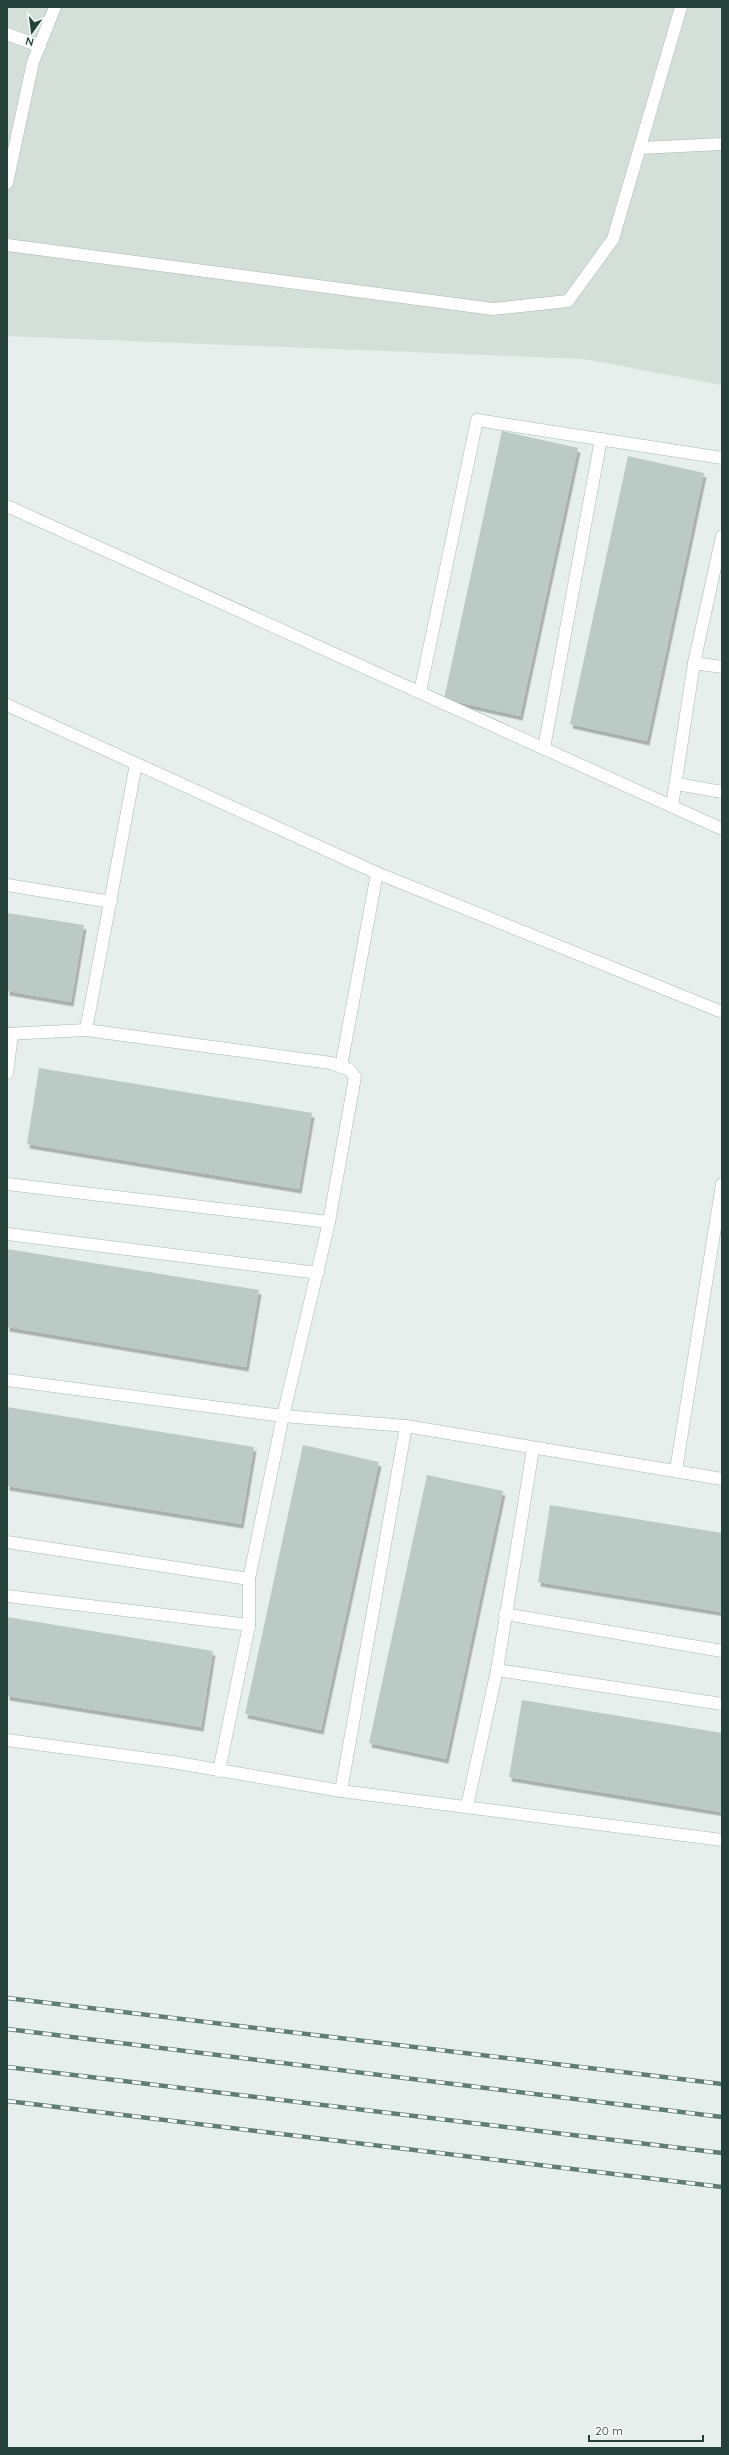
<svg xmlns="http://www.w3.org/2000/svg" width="729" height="2455" viewBox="0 0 729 2455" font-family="Quicksand,sans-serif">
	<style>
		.built { fill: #d4dfda }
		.building { fill: #bbcac4; filter: url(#shadow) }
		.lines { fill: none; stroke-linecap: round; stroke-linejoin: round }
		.service-casing { stroke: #a8b8b2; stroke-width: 13 }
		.minor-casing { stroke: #a8b8b2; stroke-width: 13 }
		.service { stroke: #fff; stroke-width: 12 }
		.minor { stroke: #fff; stroke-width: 12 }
		.rail-casing { stroke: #5f7d75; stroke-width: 4.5 }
		.rail { stroke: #f7fbf9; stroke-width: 3; stroke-dasharray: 9; stroke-linecap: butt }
	</style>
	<defs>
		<filter id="shadow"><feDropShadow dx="2.5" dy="4.5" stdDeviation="0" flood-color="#0004"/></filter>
	</defs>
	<rect width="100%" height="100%" fill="#e6efeb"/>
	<!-- built -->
	<polygon class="built" points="7,7 722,7 722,385 584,359 7,336"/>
	<!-- building -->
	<g class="building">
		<polygon points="502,431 578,448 520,716 444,699"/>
		<polygon points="628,456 704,473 647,741 570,724"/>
		<polygon points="7,913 84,925 71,1002 7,991"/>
		<polygon points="39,1068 312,1113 299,1189 27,1144"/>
		<polygon points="7,1249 259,1290 246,1367 7,1327"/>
		<polygon points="7,1407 254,1447 241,1524 7,1486"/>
		<polygon points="303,1445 379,1462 321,1730 245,1714"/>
		<polygon points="427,1475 503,1491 446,1759 369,1743"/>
		<polygon points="550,1505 722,1533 722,1612 538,1582"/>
		<polygon points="7,1617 213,1651 201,1727 7,1696"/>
		<polygon points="522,1700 722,1733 722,1812 509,1777"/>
	</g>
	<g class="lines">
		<defs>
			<g id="service">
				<polyline points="7,34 40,46"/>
				<polyline points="640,148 722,144"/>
				<polyline points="7,183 33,62 55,7"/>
				<polyline points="7,245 493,309 568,301 613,239 681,7"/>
			</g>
			<g id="minor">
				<polyline points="7,506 722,829"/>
				<polyline points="694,663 722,667"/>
				<polyline points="420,692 477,420 722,458"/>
				<polyline points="7,705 377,873 722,1012"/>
				<polyline points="544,748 601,439"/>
				<polyline points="677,784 722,792"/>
				<polyline points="672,806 694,663 722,536"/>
				<polyline points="7,885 111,902"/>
				<polyline points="86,1030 136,764"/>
				<polyline points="7,1034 86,1030 331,1063 350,1070 355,1077 329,1222 283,1416 249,1579 249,1625 219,1771"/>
				<polyline points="341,1067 377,873"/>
				<polyline points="7,1073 12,1035"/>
				<polyline points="7,1184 329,1222"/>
				<polyline points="7,1234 318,1273"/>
				<polyline points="7,1380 283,1416 406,1426 722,1479"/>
				<polyline points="676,1470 722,1184"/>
				<polyline points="7,1542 249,1579"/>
				<polyline points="7,1596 249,1625"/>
				<polyline points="505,1614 722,1651"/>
				<polyline points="497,1670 722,1704"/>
				<polyline points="7,1740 172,1762 341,1791 722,1840"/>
				<polyline points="341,1791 406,1426"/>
				<polyline points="467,1806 497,1670 533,1449"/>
			</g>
		</defs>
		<!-- service casing -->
		<use href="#service" class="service-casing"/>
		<!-- minor casing -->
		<use href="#minor" class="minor-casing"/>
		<!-- service -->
		<use href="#service" class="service"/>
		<!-- minor -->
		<use href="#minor" class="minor"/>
		<defs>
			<g id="rail">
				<polyline points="7,1998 722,2084"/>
				<polyline points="7,2029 722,2117"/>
				<polyline points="7,2067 722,2153"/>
				<polyline points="7,2101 722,2187"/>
			</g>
		</defs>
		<!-- rail casing -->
		<use href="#rail" class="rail-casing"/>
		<!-- rail -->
		<use href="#rail" class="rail"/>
	</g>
	<!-- border -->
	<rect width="729" height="2455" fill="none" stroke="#24423a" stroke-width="16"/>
	<!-- north arrow -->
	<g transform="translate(32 32) rotate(194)" stroke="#f7fbf9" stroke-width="3" paint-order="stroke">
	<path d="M0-3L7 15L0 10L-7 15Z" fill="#24423a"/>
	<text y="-6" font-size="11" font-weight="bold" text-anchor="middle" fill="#24423a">N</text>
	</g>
	<!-- scale -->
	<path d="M589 2435v6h114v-6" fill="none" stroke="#24423a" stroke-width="2"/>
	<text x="595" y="2435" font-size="12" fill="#24423a" stroke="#f7fbf9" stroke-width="3" paint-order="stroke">20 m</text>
</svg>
